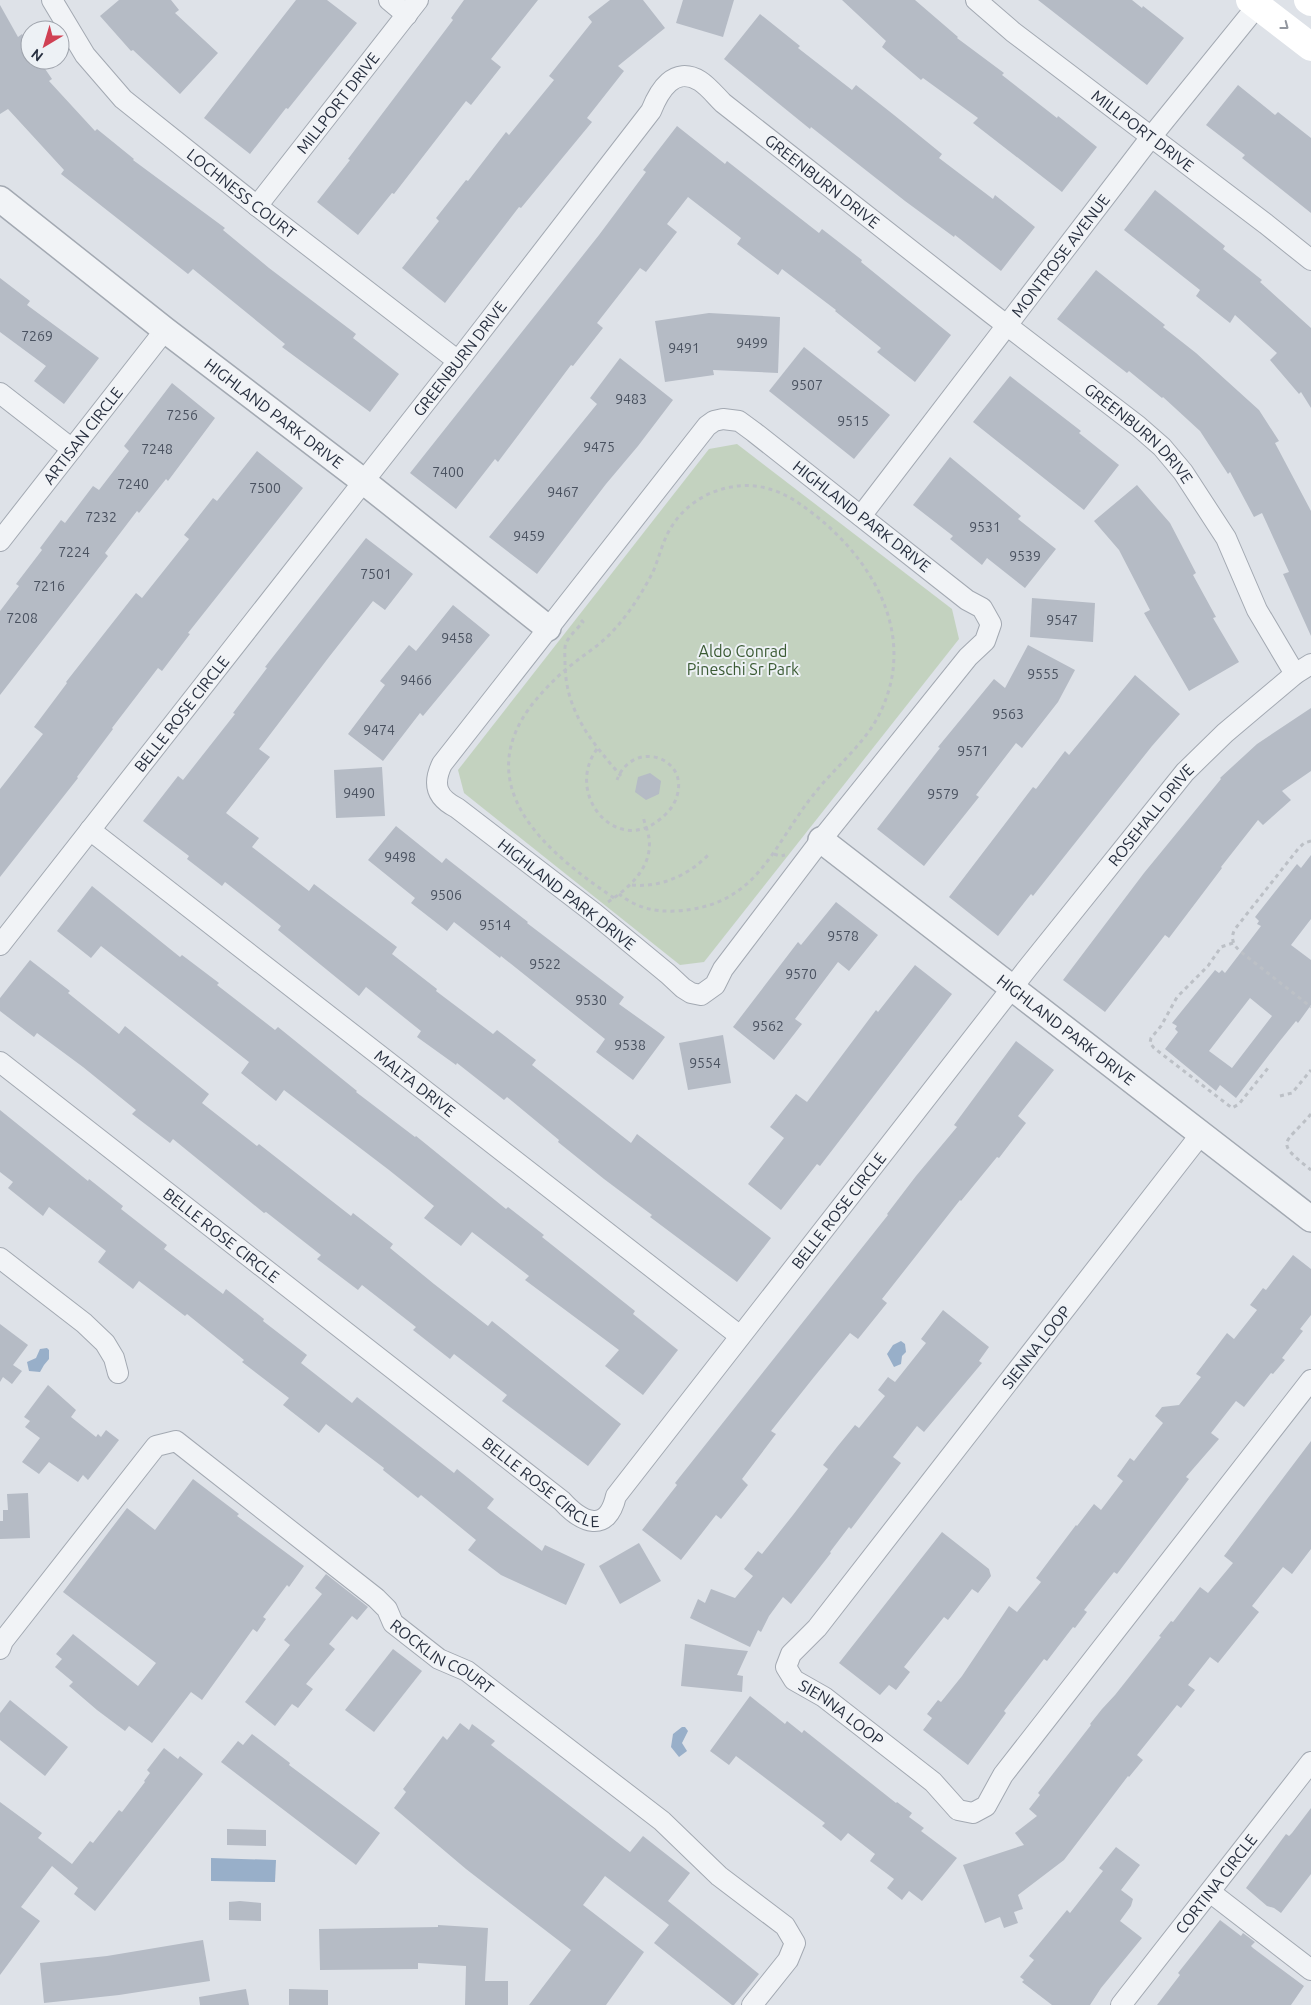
<svg xmlns="http://www.w3.org/2000/svg" width="1311" height="2005" viewBox="0 0 1311 2005" font-family="Ubuntu,sans-serif">
	<style>
		.green { fill: #c3d2bf }
		.water { fill: #98afc9 }
		.building { fill: #b5bbc5; fill-rule: evenodd }
		.lines { fill: none; stroke-linecap: round; stroke-linejoin: round }
		.minor-casing { stroke: #a3a9b2; stroke-width: 22 }
		.tertiary-casing { stroke: #a3a9b2; stroke-width: 28 }
		.path { stroke: #bcc0c6; stroke-width: 3; stroke-dasharray: 4 4; stroke-linecap: butt }
		.minor { stroke: #f1f3f6; stroke-width: 20 }
		.tertiary { stroke: #f1f3f6; stroke-width: 25 }
		.secondary { stroke: #fff; stroke-width: 28 }
		.oneway { stroke: #93979f }
		.labels { text-anchor: middle; dominant-baseline: central; stroke-width: 4; stroke-linejoin: round; paint-order: stroke }
		.number-label { font-size: 14px; fill: #4a5260 }
		.street-label { font-size: 16px; fill: #272f3f; stroke: #edf1f5 }
		.park-label { font-size: 16px; fill: #3b5b34; stroke: #edf1f5 }
	</style>
	<rect width="100%" height="100%" fill="#dee2e8"/>
	<!-- green -->
	<polygon class="green" points="737,444 952,609 959,639 704,962 680,965 464,793 458,770 709,449"/>
	<!-- water -->
	<g class="water">
		<polygon points="901,1341 905,1344 906,1352 902,1356 901,1364 894,1367 887,1354 893,1345"/>
		<polygon points="47,1348 49,1350 49,1359 44,1365 40,1372 29,1371 27,1362 36,1358 40,1349"/>
		<polygon points="682,1727 685,1727 688,1731 682,1743 687,1751 679,1757 671,1747 673,1734"/>
		<polygon points="211,1858 276,1860 275,1882 211,1881"/>
	</g>
	<!-- building -->
	<g class="building">
		<polygon points="119,0 171,0 179,10 175,13 218,53 180,94 133,50 131,51 100,16"/>
		<polygon points="296,0 327,0 357,23 288,109 286,108 250,154 204,118"/>
		<polygon points="464,0 538,0 491,59 501,67 471,105 466,101 394,194 392,193 358,235 317,202 350,160 348,159 453,20 451,18"/>
		<polygon points="610,0 643,0 665,28 618,66 624,71 587,118 592,122 521,208 519,207 445,303 402,268 439,221 436,218 466,180 468,181 506,132 509,135 554,80 549,76 592,22 588,17"/>
		<polygon points="683,0 734,0 723,37 676,23"/>
		<polygon points="842,0 915,0 958,37 957,38 1004,73 1002,75 1057,118 1058,116 1097,147 1062,192 973,123 978,118 923,78 921,80 882,47 886,41"/>
		<polygon points="1038,0 1132,0 1142,8 1143,6 1184,38 1147,85"/>
		<polygon points="0,5 18,37 22,34 30,46 30,60 39,60 52,79 49,81 95,131 97,129 134,159 133,160 225,228 223,230 269,268 356,334 353,338 399,374 370,412 282,347 285,344 193,269 188,274 61,174 64,170 8,109 0,114"/>
		<polygon points="760,14 800,46 798,48 852,90 856,85 894,115 942,154 939,158 993,199 995,195 1035,227 1001,271 955,235 954,237 905,201 811,127 810,129 724,59"/>
		<polygon points="1238,85 1275,115 1278,112 1311,138 1311,213 1242,158 1245,155 1206,125"/>
		<polygon points="677,126 725,164 727,161 819,233 822,229 862,260 861,262 951,335 915,382 877,352 881,348 835,311 836,310 782,269 778,275 737,244 741,238 688,197 667,224 677,232 646,272 640,268 597,323 603,328 573,366 571,365 498,462 495,459 456,509 410,473 599,235 646,172 643,170"/>
		<polygon points="1155,190 1225,246 1223,249 1262,280 1260,282 1311,328 1311,408 1301,392 1299,394 1270,360 1277,353 1235,315 1230,323 1196,296 1200,290 1124,230"/>
		<polygon points="1096,270 1165,325 1163,327 1196,353 1259,410 1279,441 1275,443 1311,511 1311,636 1283,574 1289,572 1262,513 1254,517 1230,472 1228,474 1200,431 1163,397 1162,398 1129,371 1127,373 1057,319"/>
		<polygon points="0,278 30,301 27,305 99,358 64,404 34,381 46,366 0,332"/>
		<polygon points="709,313 780,317 778,373 713,370 714,375 665,382 655,321"/>
		<polygon points="804,347 890,415 854,459 769,391"/>
		<polygon points="620,358 673,400 638,446 606,484 537,574 489,537 597,404 590,398"/>
		<polygon points="1010,376 1081,431 1079,433 1119,465 1084,510 973,422"/>
		<polygon points="172,383 215,418 168,481 166,479 139,513 137,511 105,553 108,556 0,695 0,611 19,586 16,584 42,550 40,548 61,520 65,523 93,486 99,490 129,451 124,446"/>
		<polygon points="257,451 303,488 188,633 190,634 162,671 158,668 112,728 113,729 77,777 78,778 0,877 0,789 43,734 34,727 67,683 66,682 136,593 142,598 189,539 184,535 213,498 217,501"/>
		<polygon points="950,457 1021,516 1018,519 1056,549 1025,588 987,558 982,565 950,539 953,536 913,505"/>
		<polygon points="1137,485 1170,523 1196,573 1193,575 1216,617 1213,618 1239,662 1189,691 1144,613 1150,610 1119,550 1094,521"/>
		<polygon points="366,538 413,574 385,610 373,601 329,657 259,749 270,757 226,813 259,838 252,847 309,891 314,884 397,947 392,954 437,989 436,991 493,1034 497,1030 536,1060 532,1065 631,1143 637,1134 771,1238 737,1282 650,1217 652,1215 604,1179 558,1142 559,1140 507,1097 504,1100 457,1063 456,1065 417,1037 421,1031 366,987 359,996 278,930 281,926 225,882 222,886 187,859 189,856 143,821 178,776 183,780 235,714 233,713 267,668 265,667"/>
		<polygon points="1032,598 1095,603 1093,642 1030,637"/>
		<polygon points="453,605 490,635 423,716 420,713 383,761 348,734 385,685 380,681 409,645 416,651"/>
		<polygon points="1028,645 1075,670 1058,702 1022,748 1016,743 976,795 979,797 924,866 877,829 940,748 938,747 994,679 1005,688"/>
		<polygon points="1135,675 1180,714 1152,746 1033,896 1031,894 998,936 949,897 1033,787 1036,789 1065,751 1069,755"/>
		<polygon points="1311,708 1311,771 1282,791 1291,800 1263,825 1258,820 1221,867 1222,868 1169,938 1165,935 1105,1012 1063,980 1144,873 1221,779 1220,778 1257,744"/>
		<polygon points="382,767 385,816 336,818 334,770"/>
		<polygon points="650,773 661,781 659,794 646,800 635,792 638,777"/>
		<polygon points="396,826 442,863 446,858 528,922 527,923 624,997 619,1004 665,1037 633,1080 596,1052 605,1039 501,956 500,958 454,922 447,931 411,903 415,898 368,860"/>
		<path d="M1311,855V919L1291,945L1311,960V1005L1298,1023L1296,1021L1279,1042L1236,1098L1220,1085L1216,1091L1165,1049L1178,1032L1175,1029L1177,1026L1172,1023L1215,970L1219,973L1222,970L1225,973L1261,926L1257,924L1259,921L1255,917L1297,864L1301,868ZM1250,998L1272,1016L1232,1068L1209,1051Z"/>
		<polygon points="92,886 180,957 182,955 219,983 217,985 275,1030 278,1027 357,1091 356,1092 415,1137 416,1136 506,1209 508,1207 544,1235 542,1237 635,1311 633,1314 678,1350 643,1395 605,1366 619,1350 525,1280 529,1276 472,1232 461,1246 424,1218 434,1206 389,1170 284,1090 276,1101 241,1073 249,1062 101,946 91,958 57,931"/>
		<polygon points="836,902 878,935 849,971 838,962 795,1019 802,1024 774,1060 733,1027 798,942 801,945"/>
		<polygon points="30,960 70,991 68,993 119,1034 125,1026 209,1094 202,1103 257,1146 259,1144 351,1216 353,1213 393,1244 390,1248 434,1284 488,1326 492,1321 621,1424 588,1466 502,1401 507,1395 454,1354 450,1359 413,1330 416,1327 362,1285 358,1290 317,1259 321,1255 266,1212 264,1213 173,1139 170,1143 132,1114 136,1110 83,1067 37,1033 34,1037 0,1011 0,998"/>
		<polygon points="915,965 952,994 820,1166 817,1164 781,1210 748,1184 784,1138 770,1127 796,1094 807,1102 876,1010 878,1012"/>
		<polygon points="723,1035 731,1083 688,1090 679,1043"/>
		<polygon points="1016,1041 1054,1070 1018,1116 1026,1123 999,1158 997,1157 961,1201 960,1200 882,1299 887,1303 858,1339 850,1333 814,1377 771,1431 776,1434 742,1479 748,1485 721,1519 716,1515 681,1560 642,1530 677,1485 675,1483 888,1215 887,1214 916,1176 957,1127 954,1125"/>
		<polygon points="0,1110 88,1181 89,1179 123,1206 121,1209 167,1245 164,1249 223,1294 226,1289 264,1319 263,1321 307,1355 301,1363 352,1403 357,1397 454,1473 457,1469 494,1499 487,1508 542,1551 545,1545 585,1564 566,1605 501,1575 468,1550 476,1540 421,1495 418,1498 383,1470 384,1468 326,1424 319,1433 283,1405 289,1398 242,1362 244,1360 187,1314 185,1316 139,1281 133,1289 98,1262 106,1251 49,1207 43,1216 8,1188 13,1182 0,1172"/>
		<polygon points="1293,1255 1311,1269 1311,1315 1300,1329 1303,1331 1282,1358 1285,1360 1273,1374 1271,1373 1244,1407 1236,1401 1211,1433 1219,1439 1186,1477 1189,1479 1117,1574 1114,1572 1095,1596 1084,1610 1087,1612 1075,1628 1073,1627 1047,1661 1044,1659 1004,1711 1006,1713 968,1765 923,1730 932,1718 927,1714 938,1700 941,1702 962,1676 1009,1606 1017,1612 1041,1582 1036,1578 1076,1525 1077,1526 1094,1504 1101,1510 1123,1481 1117,1476 1130,1458 1134,1461 1163,1423 1155,1416 1162,1407 1179,1405 1201,1377 1196,1374 1227,1333 1234,1339 1257,1310 1250,1305 1263,1288 1266,1290"/>
		<polygon points="943,1310 989,1347 979,1361 982,1363 924,1432 917,1426 893,1457 901,1463 851,1529 849,1527 830,1552 831,1553 791,1604 783,1597 769,1616 761,1632 758,1630 750,1647 690,1618 698,1599 705,1603 711,1589 735,1598 753,1576 744,1569 758,1551 762,1554 793,1515 828,1469 823,1465 837,1447 855,1425 859,1428 885,1396 878,1390 888,1377 895,1382 926,1343 921,1339"/>
		<polygon points="0,1324 28,1345 13,1365 22,1371 12,1384 3,1377 0,1382"/>
		<polygon points="48,1385 76,1410 71,1417 96,1437 98,1434 101,1437 106,1430 119,1440 88,1480 83,1475 78,1482 49,1462 39,1474 22,1462 40,1438 25,1427 30,1421 24,1417"/>
		<polygon points="1311,1441 1311,1549 1292,1574 1283,1567 1252,1606 1259,1612 1218,1663 1210,1657 1188,1685 1195,1690 1181,1708 1177,1705 1137,1755 1143,1760 1129,1777 1128,1776 1064,1860 1018,1895 1023,1909 1014,1912 1018,1923 1004,1928 1000,1917 985,1923 963,1865 1024,1845 1015,1833 1037,1816 1029,1809 1040,1795 1038,1793 1091,1725 1090,1724 1102,1709 1115,1695 1161,1637 1159,1636 1171,1621 1173,1622 1200,1587 1208,1593 1233,1563 1224,1556"/>
		<polygon points="193,1479 239,1514 237,1516 304,1566 289,1587 287,1585 263,1617 266,1619 257,1632 253,1629 202,1700 191,1692 152,1743 129,1726 125,1731 97,1710 69,1686 73,1682 55,1667 62,1659 56,1654 73,1634 138,1686 156,1663 63,1592 127,1508 155,1530"/>
		<polygon points="28,1493 30,1538 0,1539 0,1521 3,1521 3,1510 8,1510 7,1494"/>
		<polygon points="942,1532 989,1569 991,1576 978,1593 972,1589 948,1620 944,1617 904,1667 910,1672 896,1690 889,1685 880,1695 839,1663"/>
		<polygon points="639,1543 661,1581 620,1604 599,1566"/>
		<polygon points="326,1574 368,1607 357,1620 352,1616 329,1644 335,1649 306,1684 313,1689 298,1708 292,1704 275,1726 245,1702 290,1645 284,1640 322,1594 315,1588"/>
		<polygon points="685,1644 748,1651 737,1675 743,1676 742,1692 681,1686"/>
		<polygon points="393,1649 422,1671 374,1732 345,1710"/>
		<polygon points="750,1696 785,1724 787,1721 802,1733 804,1730 896,1803 897,1802 912,1813 909,1817 924,1828 921,1831 957,1858 922,1901 909,1891 902,1900 887,1888 894,1879 870,1861 875,1854 848,1833 841,1841 822,1826 825,1823 736,1756 729,1765 710,1751"/>
		<polygon points="10,1700 68,1747 45,1776 0,1740 0,1713"/>
		<polygon points="460,1723 469,1730 472,1724 495,1741 491,1745 630,1852 643,1836 690,1873 668,1901 759,1974 734,2005 732,2005 654,1943 669,1925 605,1876 583,1905 644,1952 606,2005 529,2005 571,1950 466,1869 394,1808 406,1792 403,1789 443,1736 447,1740"/>
		<polygon points="252,1734 290,1763 289,1765 380,1833 356,1865 221,1762 238,1741 243,1745"/>
		<polygon points="164,1748 178,1759 180,1756 203,1774 95,1911 74,1894 78,1888 52,1866 21,1907 40,1921 0,1975 0,1802 42,1833 38,1838 72,1864 90,1841 93,1843 119,1810 122,1812 145,1782 144,1781 150,1773 147,1770"/>
		<polygon points="1311,1808 1311,1874 1281,1913 1274,1908 1267,1906 1246,1888 1286,1834 1289,1836 1292,1833"/>
		<polygon points="227,1829 266,1830 266,1846 227,1845"/>
		<polygon points="1116,1847 1140,1865 1121,1890 1133,1899 1131,1906 1120,1921 1142,1938 1101,1988 1090,2005 1052,2005 1022,1982 1024,1980 1020,1977 1034,1960 1029,1956 1067,1910 1070,1913 1103,1871 1099,1868"/>
		<polygon points="240,1901 261,1903 261,1921 229,1920 229,1902"/>
		<polygon points="1220,1920 1241,1936 1243,1933 1255,1942 1251,1946 1253,1948 1304,1986 1291,2005 1157,2005 1180,1975 1178,1973"/>
		<polygon points="438,1925 488,1928 485,1981 508,1981 508,2005 465,2005 466,1966 418,1963 418,1969 320,1970 319,1929 438,1927"/>
		<polygon points="203,1940 210,1981 119,1995 44,2003 40,1963 107,1956"/>
		<polygon points="246,1989 249,2005 200,2005 199,1997"/>
		<polygon points="289,1989 328,1990 328,2005 289,2005"/>
	</g>
	<g class="lines">
		<defs>
			<g id="minor">
				<path id="s1" d="M52,0L85,55L123,99L257,206L458,361"/>
				<polyline points="389,0 407,15"/>
				<path id="s2" d="M976,0L1013,32L1266,224L1311,260"/>
				<path id="s3" d="M257,206L418,0"/>
				<polyline points="0,393 72,449"/>
				<path d="M723,419L739,421L754,432L967,600L982,608L991,624L985,641L968,657L821,840L723,969L715,985L701,995L691,993L683,988L668,974L594,913L457,808C437,798 432,785 442,764L707,426L714,421Z"/>
				<path id="s4" d="M861,516L1151,137L1262,0"/>
				<path id="s5" d="M0,541L165,330"/>
				<path id="s6" d="M90,830L740,1336"/>
				<path id="s7" d="M0,945L458,361L651,111C659,91 674,65 700,81C708,86 716,96 723,103L992,314L1138,426L1162,447L1183,472L1226,538L1257,610L1295,674"/>
				<path id="s8" d="M0,1062L562,1501C582,1523 607,1534 616,1496L1026,970L1185,772L1225,733L1295,674L1311,664"/>
				<path id="s9" d="M1201,1134L817,1628L791,1654L786,1667L794,1680L824,1697L933,1782L958,1810L973,1813L986,1806L1003,1775L1311,1380"/>
				<polyline points="0,1258 84,1323 105,1343 114,1358 118,1373"/>
				<path id="s10" d="M0,1649L3,1641L156,1446L176,1441L376,1598L387,1609L393,1623L439,1659L467,1671L662,1821L719,1876L785,1926L795,1943L788,1960L752,2005"/>
				<polyline points="1210,1892 1311,1970"/>
				<path id="s11" d="M1121,2005L1311,1762"/>
			</g>
			<g id="tertiary">
				<path id="s12" d="M0,199L165,330L363,481L548,628"/>
				<path id="s13" d="M821,840L1311,1219"/>
			</g>
		</defs>
		<!-- minor casing -->
		<use href="#minor" class="minor-casing"/>
		<!-- tertiary casing -->
		<use href="#tertiary" class="tertiary-casing"/>
		<!-- path -->
		<g class="path">
			<path d="M581,620L583,622C578,628 570,635 566,643C564,648 565,656 565,662C565,711 591,741 621,776"/>
			<path d="M597,749C564,794 616,855 659,820C667,814 674,806 677,796C689,756 632,739 617,780"/>
			<path d="M1311,841L1304,843L1298,849L1235,929C1230,938 1233,945 1241,952L1311,1007"/>
			<polyline points="774,854 780,856 785,855"/>
			<path d="M632,885C660,888 689,875 708,855"/>
			<path d="M614,898C546,852 467,786 534,702C544,690 556,677 569,667C583,655 599,646 612,632C629,614 642,593 653,572C658,560 661,548 666,537C678,510 703,492 731,487C756,482 780,490 800,504C868,551 920,631 880,713C864,745 836,766 814,794C771,848 758,906 676,911C654,912 637,908 619,894"/>
			<path d="M608,902C629,888 653,867 649,838C648,831 644,823 643,815"/>
			<polyline points="1233,943 1221,947 1208,966 1177,997 1161,1026 1151,1038 1150,1043 1154,1048 1232,1108 1239,1104 1268,1068"/>
			<polyline points="1280,1096 1292,1093 1311,1070"/>
			<path d="M1311,1114C1285,1145 1273,1140 1311,1170"/>
		</g>
		<!-- minor -->
		<use href="#minor" class="minor"/>
		<!-- tertiary -->
		<use href="#tertiary" class="tertiary"/>
		<!-- secondary -->
		<g class="secondary">
			<polyline points="1250,0 1311,47"/>
			<polyline points="1308,0 1311,2"/>
		</g>
	</g>
	<!-- one-way arrows -->
	<defs><path id="oneway-chevron" d="M-2-3.5L2.5 0L-2 3.5" fill="none" stroke-width="1.6" stroke-linecap="round" stroke-linejoin="round" transform="scale(1.25)"/></defs>
	<use class="oneway" href="#oneway-chevron" transform="translate(1285 26) rotate(37)"/>
	<g class="labels">
		<!-- number labels -->
		<g class="number-label">
			<text x="37" y="336">7269</text>
			<text x="752" y="343">9499</text>
			<text x="684" y="348">9491</text>
			<text x="807" y="385">9507</text>
			<text x="631" y="399">9483</text>
			<text x="182" y="415">7256</text>
			<text x="853" y="421">9515</text>
			<text x="599" y="447">9475</text>
			<text x="157" y="449">7248</text>
			<text x="448" y="472">7400</text>
			<text x="133" y="484">7240</text>
			<text x="265" y="488">7500</text>
			<text x="563" y="492">9467</text>
			<text x="101" y="517">7232</text>
			<text x="985" y="527">9531</text>
			<text x="529" y="536">9459</text>
			<text x="74" y="552">7224</text>
			<text x="1025" y="556">9539</text>
			<text x="376" y="574">7501</text>
			<text x="49" y="586">7216</text>
			<text x="22" y="618">7208</text>
			<text x="1062" y="620">9547</text>
			<text x="457" y="638">9458</text>
			<text x="1043" y="674">9555</text>
			<text x="416" y="680">9466</text>
			<text x="1008" y="714">9563</text>
			<text x="379" y="730">9474</text>
			<text x="973" y="751">9571</text>
			<text x="359" y="793">9490</text>
			<text x="943" y="794">9579</text>
			<text x="400" y="857">9498</text>
			<text x="446" y="895">9506</text>
			<text x="495" y="925">9514</text>
			<text x="843" y="936">9578</text>
			<text x="545" y="964">9522</text>
			<text x="801" y="974">9570</text>
			<text x="591" y="1000">9530</text>
			<text x="768" y="1026">9562</text>
			<text x="630" y="1045">9538</text>
			<text x="705" y="1063">9554</text>
		</g>
		<!-- street labels -->
		<g class="street-label">
			<text stroke="none"><textPath href="#s3" startOffset="131">MILLPORT DRIVE</textPath></text>
			<text stroke="none"><textPath href="#s2" startOffset="212">MILLPORT DRIVE</textPath></text>
			<text stroke="none"><textPath href="#s7" startOffset="1284">GREENBURN DRIVE</textPath></text>
			<text stroke="none"><textPath href="#s1" startOffset="274">LOCHNESS COURT</textPath></text>
			<text stroke="none"><textPath href="#s4" startOffset="328">MONTROSE AVENUE</textPath></text>
			<text stroke="none"><textPath href="#s7" startOffset="745">GREENBURN DRIVE</textPath></text>
			<text stroke="none"><textPath href="#s12" startOffset="348">HIGHLAND PARK DRIVE</textPath></text>
			<text stroke="none"><textPath href="#s7" startOffset="1689">GREENBURN DRIVE</textPath></text>
			<text stroke="none"><textPath href="#s5" startOffset="134">ARTISAN CIRCLE</textPath></text>
			<text transform="translate(862 516) rotate(38)">HIGHLAND PARK DRIVE</text>
			<text stroke="none"><textPath href="#s7" startOffset="294">BELLE ROSE CIRCLE</textPath></text>
			<text stroke="none"><textPath href="#s8" startOffset="1654">ROSEHALL DRIVE</textPath></text>
			<text transform="translate(567 894) rotate(38)">HIGHLAND PARK DRIVE</text>
			<text stroke="none"><textPath href="#s13" startOffset="310">HIGHLAND PARK DRIVE</textPath></text>
			<text stroke="none"><textPath href="#s6" startOffset="412">MALTA DRIVE</textPath></text>
			<text stroke="none"><textPath href="#s8" startOffset="1150">BELLE ROSE CIRCLE</textPath></text>
			<text stroke="none"><textPath href="#s8" startOffset="281">BELLE ROSE CIRCLE</textPath></text>
			<text transform="translate(1036 1347) rotate(-52)">SIENNA LOOP</text>
			<text stroke="none"><textPath href="#s8" startOffset="686">BELLE ROSE CIRCLE</textPath></text>
			<text stroke="none"><textPath href="#s10" startOffset="622">ROCKLIN COURT</textPath></text>
			<text stroke="none"><textPath href="#s9" startOffset="749">SIENNA LOOP</textPath></text>
			<text stroke="none"><textPath href="#s11" startOffset="154">CORTINA CIRCLE</textPath></text>
		</g>
		<!-- park labels -->
		<g class="park-label">
			<text x="743" y="651">Aldo Conrad<tspan x="743" dy="18">Pineschi Sr Park</tspan></text>
		</g>
	</g>
	<!-- north arrow -->
	<g transform="translate(45 45) rotate(218)"><circle r="24" fill="#edf1f5" stroke="#9ea3ac"/>
	<path d="M0-4L9 19L0 12L-9 19Z" fill="#d04053"/>
	<text y="-8" font-size="14" font-weight="bold" text-anchor="middle" fill="#272f3f">N</text>
	</g>
</svg>
